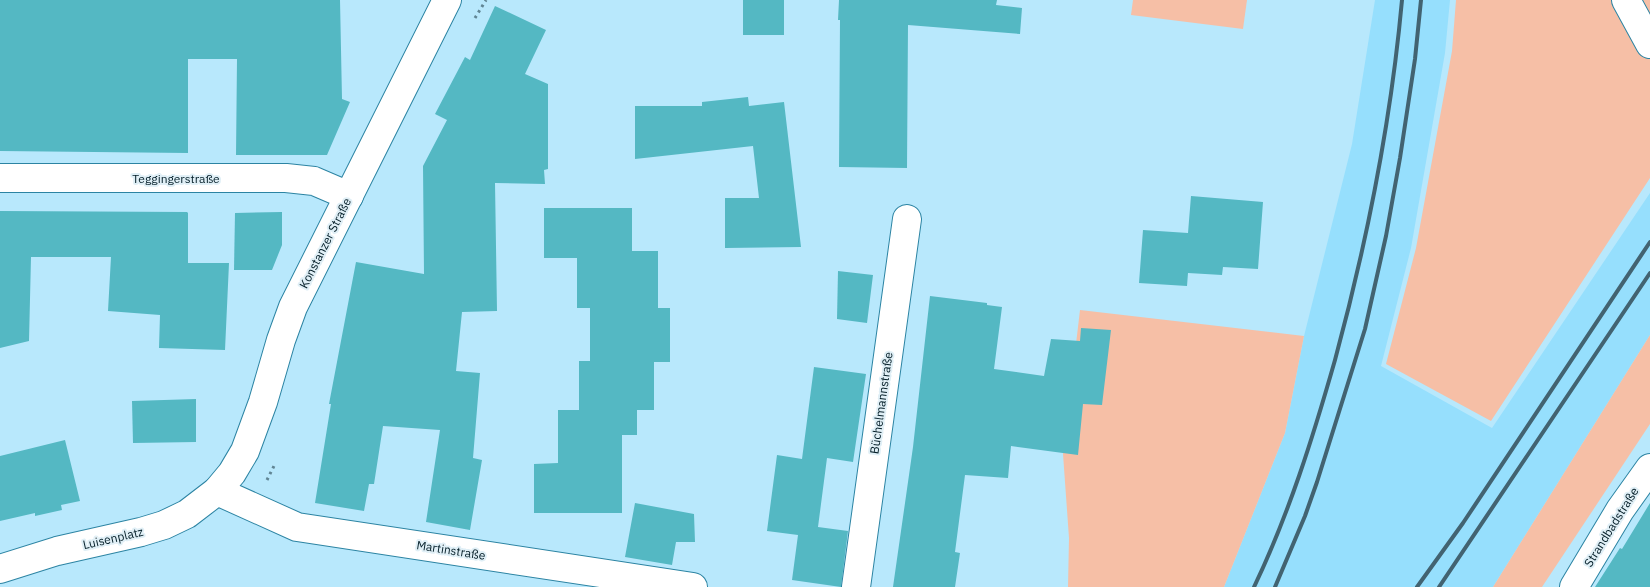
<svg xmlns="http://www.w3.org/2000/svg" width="1650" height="587" viewBox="0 0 1650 587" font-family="'IBM Plex Sans',sans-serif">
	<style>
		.built { fill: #96dffd }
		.green { fill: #f6bfa6 }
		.building { fill: #54b8c3 }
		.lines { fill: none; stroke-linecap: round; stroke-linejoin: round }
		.minor-casing { stroke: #2c84a3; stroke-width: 30 }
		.path { stroke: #608594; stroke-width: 3; stroke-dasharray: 2.5 4; stroke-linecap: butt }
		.minor { stroke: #fff; stroke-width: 28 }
		.rail { stroke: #426371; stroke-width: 4 }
		.labels { text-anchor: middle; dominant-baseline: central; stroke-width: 4; stroke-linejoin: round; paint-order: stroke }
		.street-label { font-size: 12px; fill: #031d27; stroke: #e0eff6 }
	</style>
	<rect width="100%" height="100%" fill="#b8e8fc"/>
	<!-- built -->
	<polygon class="built" points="1375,0 1450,0 1445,53 1411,248 1381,366 1492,428 1650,193 1650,335 1493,587 1224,587 1285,433 1304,336 1352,144"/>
	<!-- green -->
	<g class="green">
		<polygon points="1133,0 1247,0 1243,29 1131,15"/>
		<polygon points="1456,0 1650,0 1650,178 1491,421 1386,364 1416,248 1452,51"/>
		<polygon points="1080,310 1304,336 1285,433 1224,587 1068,587 1069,538 1063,454"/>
		<polygon points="1650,335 1650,424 1542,587 1493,587"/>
	</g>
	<!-- building -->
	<g class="building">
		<polygon points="0,0 340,0 342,99 350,102 327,155 236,155 237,59 188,59 188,153 0,151"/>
		<rect x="743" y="0" width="41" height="35"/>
		<polygon points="839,0 997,0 996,5 1022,8 1020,34 908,25 907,168 839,167 840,20 838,20"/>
		<polygon points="495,6 546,30 525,74 548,84 548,169 544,170 545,184 495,183 497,311 462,312 456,371 480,373 473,458 482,460 470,530 426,522 440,430 383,426 374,484 369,484 364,511 315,503 331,404 329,404 356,262 424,274 423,166 447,120 435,114 465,57 470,60"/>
		<polygon points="748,97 749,106 784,102 801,247 725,248 725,198 759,198 753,146 635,159 635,106 702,106 702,102"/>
		<polygon points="1191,196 1263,202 1258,269 1223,267 1222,275 1188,273 1187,286 1139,283 1143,230 1188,233"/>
		<polygon points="544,208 632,208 632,251 658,251 658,308 670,308 670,362 654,362 654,410 637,410 637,435 622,435 622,513 534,513 534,464 558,463 558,410 579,410 579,361 590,361 590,308 577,308 577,258 544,258"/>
		<polygon points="0,211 187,212 188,213 188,263 229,263 225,350 159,348 160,315 108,311 111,257 31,257 29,341 0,348"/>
		<polygon points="282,212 282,245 272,270 234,270 235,213"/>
		<polygon points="838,271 873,275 867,323 837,319"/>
		<polygon points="930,296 987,303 987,305 1002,307 994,369 1044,376 1051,339 1080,341 1081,328 1111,330 1102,405 1083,404 1078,455 1011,446 1008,478 965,475 955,552 960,553 955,587 893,587 913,447"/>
		<polygon points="814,367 866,374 853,462 827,458 818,527 848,531 841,587 792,580 798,535 767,531 777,455 802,459"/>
		<polygon points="196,399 196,442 133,443 132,401"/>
		<polygon points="65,440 80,501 61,505 62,510 35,516 35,513 0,521 0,456"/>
		<polygon points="635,503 694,514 695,542 676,542 672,565 625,557"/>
		<polygon points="1650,503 1650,587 1595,587 1620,548 1622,549"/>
	</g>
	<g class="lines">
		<defs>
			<g id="minor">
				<polyline points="1626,0 1650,44"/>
				<polyline points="0,178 286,178 314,181 349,196"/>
				<polyline points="217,491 297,527 693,587"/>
				<polyline points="0,569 57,551 141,532 164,525 187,514 217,491 232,473 245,451 263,402 281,340 293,307 447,0"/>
				<polyline points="856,587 907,219"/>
				<polyline points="1574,587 1620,510 1650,468"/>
			</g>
		</defs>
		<!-- minor casing -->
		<use href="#minor" class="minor-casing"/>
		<!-- path -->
		<g class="path">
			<polyline points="475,18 486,0"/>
			<polyline points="267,480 274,466"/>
		</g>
		<!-- minor -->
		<use href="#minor" class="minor"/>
		<!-- rail -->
		<g class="rail">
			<path d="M1254,587C1289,514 1313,437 1335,360C1367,242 1391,121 1402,0"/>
			<polyline points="1275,587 1305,516 1317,482 1365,329 1386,236 1400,158 1415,59 1421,0"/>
			<polyline points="1417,587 1463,523 1650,242"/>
			<polyline points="1439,587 1650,273"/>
		</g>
	</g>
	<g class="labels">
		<!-- street labels -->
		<g class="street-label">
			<text x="176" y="178">Teggingerstraße</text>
			<text transform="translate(325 243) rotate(-63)">Konstanzer Straße</text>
			<text transform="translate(881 403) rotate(-82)">Büchelmannstraße</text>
			<text transform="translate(1611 527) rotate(-58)">Strandbadstraße</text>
			<text transform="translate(113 538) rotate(-13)">Luisenplatz</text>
			<text transform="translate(451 550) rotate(9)">Martinstraße</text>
		</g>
	</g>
</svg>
